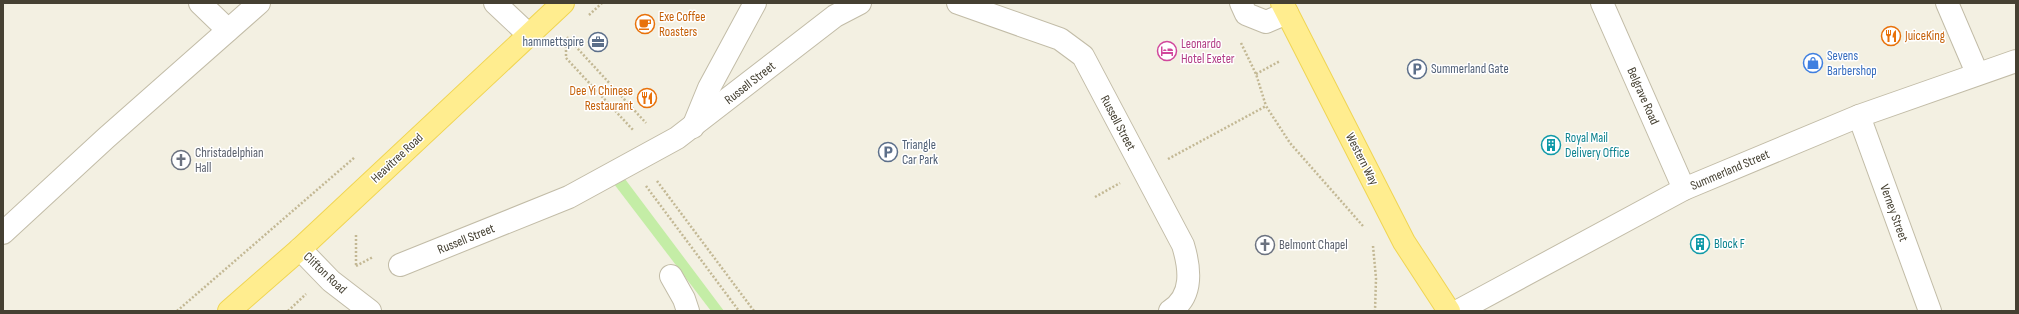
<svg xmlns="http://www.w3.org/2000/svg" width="2019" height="314" viewBox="0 0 2019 314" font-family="'Sofia Sans Condensed',sans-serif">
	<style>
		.grass { fill: #c4eda6 }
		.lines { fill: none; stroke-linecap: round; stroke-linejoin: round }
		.minor-casing { stroke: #c2bca7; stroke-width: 24 }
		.major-casing { stroke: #f0d553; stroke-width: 24 }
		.path { stroke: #c3b894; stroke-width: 2.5; stroke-dasharray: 2 2; stroke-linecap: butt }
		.minor { stroke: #fff; stroke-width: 22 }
		.major { stroke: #ffed8f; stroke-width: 22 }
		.labels { text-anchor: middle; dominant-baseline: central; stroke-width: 3; stroke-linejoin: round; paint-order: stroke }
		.food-label { font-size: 13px; fill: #c56008; stroke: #fff; text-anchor: start }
		.service-label { font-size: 13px; fill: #4e5e75; stroke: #fff; text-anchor: start }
		.hotel-label { font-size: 13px; fill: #b23c85; stroke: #fff; text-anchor: start }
		.shop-label { font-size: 13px; fill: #366cbe; stroke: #fff; text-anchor: start }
		.street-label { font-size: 13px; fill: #454032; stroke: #fff }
		.culture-label { font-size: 13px; fill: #0d838f; stroke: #fff; text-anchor: start }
		.worship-label { font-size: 13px; fill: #5b616d; stroke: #fff; text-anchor: start }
	</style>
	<rect width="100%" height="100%" fill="#f3f0e2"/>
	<!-- grass -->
	<polygon class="grass" points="625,179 724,311 711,311 614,184"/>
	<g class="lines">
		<defs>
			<g id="minor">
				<polyline points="200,3 228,30"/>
				<polyline points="495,3 529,35"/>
				<path d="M958,3L1060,39L1083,56L1183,245C1190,268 1194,296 1170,311"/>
				<polyline points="1241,3 1246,14 1266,22 1287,13"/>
				<polyline points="1602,3 1684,189"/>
				<polyline points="1947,3 1977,73"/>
				<polyline points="1859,116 1930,311"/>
				<polyline points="693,127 709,88 755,3"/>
				<polyline points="3,233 106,138 259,3"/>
				<polyline points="300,249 331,281 370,311"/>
				<polyline points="400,265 569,197 677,138 835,16 860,3"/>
				<polyline points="671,276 684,299 688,311"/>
				<polyline points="1458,311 1684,189 1859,116 2016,61"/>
			</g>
			<g id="major">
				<polyline points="1282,3 1404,242 1449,311"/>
				<polyline points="229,311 300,249 563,3"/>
			</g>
		</defs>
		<!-- minor casing -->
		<use href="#minor" class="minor-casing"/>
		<!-- major casing -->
		<use href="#major" class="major-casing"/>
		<!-- path -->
		<g class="path">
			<polyline points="589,15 602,3"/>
			<polyline points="567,37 646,123"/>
			<polyline points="566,38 566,58 634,131"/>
			<polyline points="1241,43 1256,74 1266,106"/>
			<polyline points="1256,74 1280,61"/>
			<polyline points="1168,159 1266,106 1290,143 1363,226"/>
			<polyline points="657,181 754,311"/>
			<polyline points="646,186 739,311"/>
			<polyline points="1095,197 1120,183"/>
			<polyline points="356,235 356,266"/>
			<polyline points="1373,246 1376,278 1375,311"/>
			<polyline points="356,266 373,257"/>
			<polyline points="177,311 355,157"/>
			<polyline points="288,311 306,294"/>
		</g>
		<!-- minor -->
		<use href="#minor" class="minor"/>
		<!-- major -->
		<use href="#major" class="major"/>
	</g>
	<!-- icons -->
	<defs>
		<symbol id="cafe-ring" viewBox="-11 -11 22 22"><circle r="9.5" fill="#fff" stroke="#e8710a" stroke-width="1.5"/><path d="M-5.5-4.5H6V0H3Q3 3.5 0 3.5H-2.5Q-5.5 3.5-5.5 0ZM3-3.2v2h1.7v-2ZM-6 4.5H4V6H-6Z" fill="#e8710a"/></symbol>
		<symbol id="restaurant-ring" viewBox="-11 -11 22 22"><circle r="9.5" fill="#fff" stroke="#e8710a" stroke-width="1.5"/><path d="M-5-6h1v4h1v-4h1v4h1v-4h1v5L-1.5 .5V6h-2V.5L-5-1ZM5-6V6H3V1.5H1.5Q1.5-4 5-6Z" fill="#e8710a"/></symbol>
		<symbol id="office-ring" viewBox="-11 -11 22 22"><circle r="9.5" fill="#fff" stroke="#5c6f8a" stroke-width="1.5"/><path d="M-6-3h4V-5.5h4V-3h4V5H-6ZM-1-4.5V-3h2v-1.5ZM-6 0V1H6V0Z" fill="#5c6f8a"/></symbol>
		<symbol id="hotel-ring" viewBox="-11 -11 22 22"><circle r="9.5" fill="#fff" stroke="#d1479c" stroke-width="1.5"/><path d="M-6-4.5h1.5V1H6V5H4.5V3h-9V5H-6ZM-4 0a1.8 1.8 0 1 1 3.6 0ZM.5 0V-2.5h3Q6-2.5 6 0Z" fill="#d1479c"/></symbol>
		<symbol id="shop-ring" viewBox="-11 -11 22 22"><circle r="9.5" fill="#fff" stroke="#3f7fe0" stroke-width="1.5"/><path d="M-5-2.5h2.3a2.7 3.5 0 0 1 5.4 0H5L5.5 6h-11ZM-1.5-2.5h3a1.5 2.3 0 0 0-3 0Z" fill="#3f7fe0"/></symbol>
		<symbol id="parking-ring" viewBox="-11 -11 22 22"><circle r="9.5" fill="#fff" stroke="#5c6f8a" stroke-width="1.5"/><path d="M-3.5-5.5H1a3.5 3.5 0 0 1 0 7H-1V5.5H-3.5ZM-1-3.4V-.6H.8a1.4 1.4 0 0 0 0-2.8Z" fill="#5c6f8a"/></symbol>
		<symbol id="building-ring" viewBox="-11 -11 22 22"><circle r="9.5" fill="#fff" stroke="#0f9aa8" stroke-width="1.5"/><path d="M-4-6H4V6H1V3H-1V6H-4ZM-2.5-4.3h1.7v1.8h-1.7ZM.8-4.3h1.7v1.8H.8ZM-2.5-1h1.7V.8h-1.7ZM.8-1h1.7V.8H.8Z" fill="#0f9aa8"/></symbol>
		<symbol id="church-ring" viewBox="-11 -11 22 22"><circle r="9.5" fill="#fff" stroke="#6b7280" stroke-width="1.5"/><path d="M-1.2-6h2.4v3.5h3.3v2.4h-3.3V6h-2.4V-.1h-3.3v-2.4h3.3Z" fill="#6b7280"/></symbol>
	</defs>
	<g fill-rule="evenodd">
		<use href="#cafe-ring" x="634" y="13" width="22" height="22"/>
		<use href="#restaurant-ring" x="1880" y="25" width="22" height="22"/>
		<use href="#office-ring" x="587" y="31" width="22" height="22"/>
		<use href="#hotel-ring" x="1156" y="40" width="22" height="22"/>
		<use href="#shop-ring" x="1802" y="52" width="22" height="22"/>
		<use href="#parking-ring" x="1406" y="58" width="22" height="22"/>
		<use href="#restaurant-ring" x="636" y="87" width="22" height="22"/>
		<use href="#building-ring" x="1540" y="134" width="22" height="22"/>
		<use href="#parking-ring" x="877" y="141" width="22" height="22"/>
		<use href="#church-ring" x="170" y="149" width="22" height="22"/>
		<use href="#building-ring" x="1689" y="233" width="22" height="22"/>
		<use href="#church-ring" x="1254" y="234" width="22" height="22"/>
	</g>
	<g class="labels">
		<!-- food labels -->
		<g class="food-label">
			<text x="659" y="17">Exe Coffee<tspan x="659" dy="15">Roasters</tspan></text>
			<text x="1905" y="36">JuiceKing</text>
			<text x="633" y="91" text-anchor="end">Dee Yi Chinese<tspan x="633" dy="15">Restaurant</tspan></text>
		</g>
		<!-- service labels -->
		<g class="service-label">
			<text x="584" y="42" text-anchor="end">hammettspire</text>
			<text x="1431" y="69">Summerland Gate</text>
			<text x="902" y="145">Triangle<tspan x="902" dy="15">Car Park</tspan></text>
		</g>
		<!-- hotel labels -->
		<g class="hotel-label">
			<text x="1181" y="44">Leonardo<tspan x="1181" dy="15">Hotel Exeter</tspan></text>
		</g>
		<!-- shop labels -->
		<g class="shop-label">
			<text x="1827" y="56">Sevens<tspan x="1827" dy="15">Barbershop</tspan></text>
		</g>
		<!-- street labels -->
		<g class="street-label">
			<text transform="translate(750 83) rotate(-38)">Russell Street</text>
			<text transform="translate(1643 96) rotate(66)">Belgrave Road</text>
			<text transform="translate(1118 123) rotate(62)">Russell Street</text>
			<text transform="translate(397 158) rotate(-43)">Heavitree Road</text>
			<text transform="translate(1362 159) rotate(63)">Western Way</text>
			<text transform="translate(1730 170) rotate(-23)">Summerland Street</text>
			<text transform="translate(1894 213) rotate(70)">Verney Street</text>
			<text transform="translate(466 239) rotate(-22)">Russell Street</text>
			<text transform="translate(325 273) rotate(43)">Clifton Road</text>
		</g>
		<!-- culture labels -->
		<g class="culture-label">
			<text x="1565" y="138">Royal Mail<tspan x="1565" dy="15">Delivery Office</tspan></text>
			<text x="1714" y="244">Block F</text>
		</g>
		<!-- worship labels -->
		<g class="worship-label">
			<text x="195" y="153">Christadelphian<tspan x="195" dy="15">Hall</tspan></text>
			<text x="1279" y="245">Belmont Chapel</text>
		</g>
	</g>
	<!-- border -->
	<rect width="2019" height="314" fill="none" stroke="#454032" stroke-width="8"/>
</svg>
